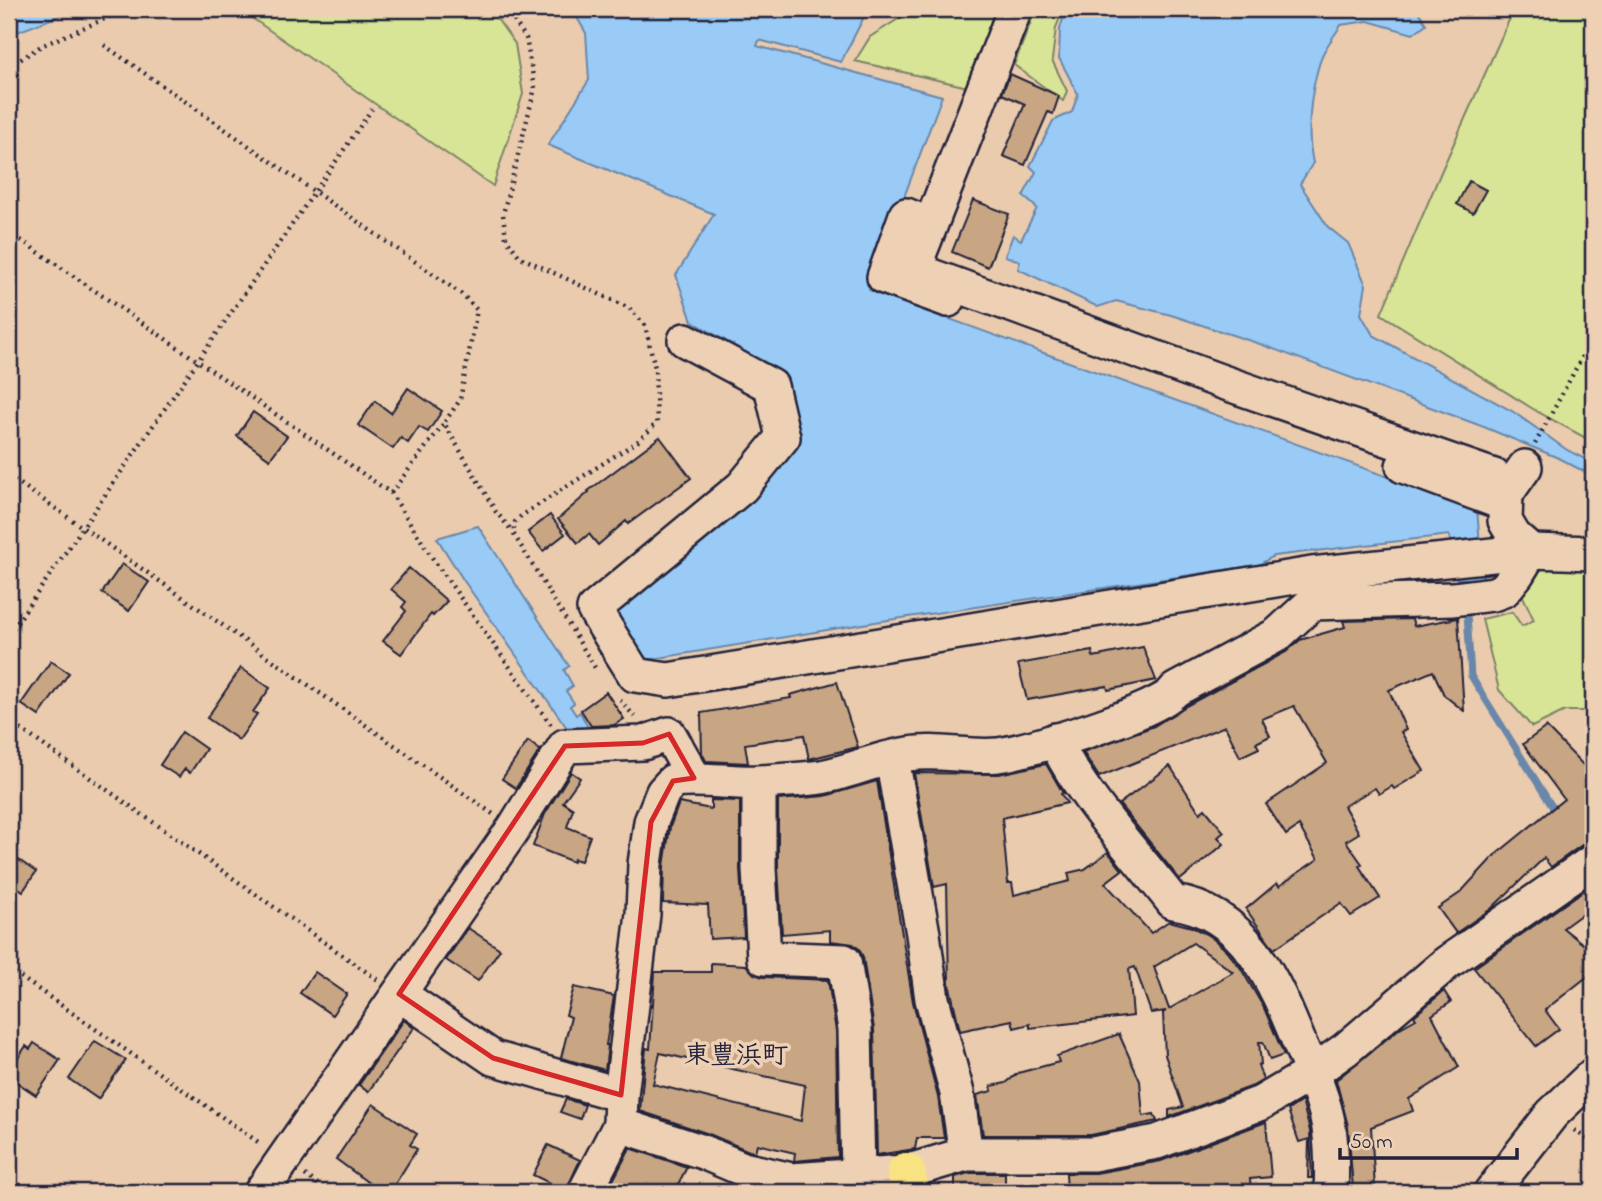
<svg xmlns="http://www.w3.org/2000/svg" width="1602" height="1201" viewBox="0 0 1602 1201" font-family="'Indie Flower','Klee One',sans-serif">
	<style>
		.green { fill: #d8e496; stroke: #7d8368; stroke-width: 2 }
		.water { fill: #99cbf6; stroke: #6987ab; stroke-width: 2 }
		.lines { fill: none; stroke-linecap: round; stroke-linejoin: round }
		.stream { stroke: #6987ab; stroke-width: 7 }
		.building { fill: #c8a583; stroke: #22223b; stroke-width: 2; fill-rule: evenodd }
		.minor-casing { stroke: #22223b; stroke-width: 38 }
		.major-casing { stroke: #22223b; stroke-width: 44 }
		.path { stroke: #22223b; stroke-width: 4.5; stroke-dasharray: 2 5; stroke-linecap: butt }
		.minor { stroke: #eed1b5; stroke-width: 33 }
		.major { stroke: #f8e281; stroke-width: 38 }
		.marked { fill: none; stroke: #d62828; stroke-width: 5; stroke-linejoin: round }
		.labels { text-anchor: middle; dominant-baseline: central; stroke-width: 7; stroke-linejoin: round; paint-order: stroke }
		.quarter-label { font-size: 26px; font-weight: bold; fill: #22223b; stroke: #eed1b5 }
	</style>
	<rect width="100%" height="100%" fill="#eacbad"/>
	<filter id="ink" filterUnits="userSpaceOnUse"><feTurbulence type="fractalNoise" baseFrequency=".0143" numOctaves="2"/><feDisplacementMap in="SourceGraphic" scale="14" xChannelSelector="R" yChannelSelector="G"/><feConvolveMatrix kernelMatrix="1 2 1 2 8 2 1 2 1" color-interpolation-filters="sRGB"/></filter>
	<g filter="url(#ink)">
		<!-- green -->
		<g class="green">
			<polygon points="239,9 490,9 515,44 523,94 493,186"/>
			<polygon points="914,9 994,9 990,25 968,87 855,61 870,37"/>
			<polygon points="1036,9 1063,9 1056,28 1052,60 1067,91 1063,101 1014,65"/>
			<polygon points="1514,9 1593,9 1593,442 1538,412 1381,314 1441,172"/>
			<polygon points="1593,563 1593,711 1565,711 1532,727 1499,690 1482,619 1512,612 1522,626 1534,620 1520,590 1540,565"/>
		</g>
		<!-- water -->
		<g class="water">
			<polygon points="9,9 77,9 17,32 9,40"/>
			<polygon points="572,9 868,9 841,62 759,40 757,46 942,96 869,290 1477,509 1483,579 1457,579 1449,535 1274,556 1258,565 875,622 647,660 615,614 748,493 794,433 780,373 692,321 676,275 714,214 548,145 589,80 586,33"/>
			<path d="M1066,9H1417L1426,24L1413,34L1368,21L1341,25C1335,35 1325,47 1321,58C1310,92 1306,130 1313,163L1300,184L1328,227L1348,243L1366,285L1361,314L1373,335L1512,411L1567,450L1593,463V476L1556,457L1484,427L1260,344L1171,315L1116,301L1098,307L1018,269L1020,261L1005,256L1013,235L1021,240L1037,208L1023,196L1036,172L1030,166L1053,121L1072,112L1078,94L1059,58L1060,29Z"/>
			<polygon points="478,526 569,666 564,670 573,686 566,691 574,703 570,706 576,715 580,712 590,731 574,738 464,581 437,538"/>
		</g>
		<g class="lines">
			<!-- stream -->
			<polyline class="stream" points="1467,614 1471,676 1558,816"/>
		</g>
		<!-- building -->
		<g class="building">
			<polygon points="1010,74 1059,96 1053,114 1048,112 1025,165 1003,156 1025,104 1002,94"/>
			<polygon points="1469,181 1486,190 1473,213 1457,204"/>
			<polygon points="973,200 1009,214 988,267 952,252"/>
			<polygon points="408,388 442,411 428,432 419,427 408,443 401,438 393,449 358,425 375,401 391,413"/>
			<polygon points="253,412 287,436 270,459 237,436"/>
			<polygon points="660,437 691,478 628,524 626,521 598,545 589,534 578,543 558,519 589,492 588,491"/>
			<polygon points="550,515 565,534 543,551 528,532"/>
			<polygon points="122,564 149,582 129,611 102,593"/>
			<polygon points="409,568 447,601 433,616 431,614 401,654 383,641 406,611 402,607 406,602 391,589"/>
			<polygon points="1458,618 1464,711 1444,695 1433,671 1389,690 1406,730 1401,732 1424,771 1394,789 1392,786 1379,794 1375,788 1344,806 1359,833 1346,841 1362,864 1359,866 1380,898 1351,916 1341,903 1274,949 1246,909 1277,883 1279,886 1318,859 1299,826 1286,835 1266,804 1327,763 1294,706 1262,719 1270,736 1256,743 1259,748 1240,757 1225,726 1099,777 1083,752 1154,726 1186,706 1286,652 1300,640 1345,627 1343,621 1412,619 1414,626"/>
			<polygon points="1143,647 1156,680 1108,690 1107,686 1027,700 1018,664 1092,651 1093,657"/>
			<polygon points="51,661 69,673 39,716 21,704"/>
			<polygon points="241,668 270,688 253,712 257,714 239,740 207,718"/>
			<polygon points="837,682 858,747 809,759 804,735 745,744 748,763 706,761 702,753 701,713 791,698 790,695"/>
			<polygon points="606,692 624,719 614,725 591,726 581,710"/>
			<polygon points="1546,727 1593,775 1593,842 1582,845 1551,867 1544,858 1491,909 1456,933 1438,908 1460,893 1494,856 1564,799 1523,744"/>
			<polygon points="182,732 206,749 190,773 185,769 179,777 160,765"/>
			<polygon points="528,741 540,750 516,788 502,779"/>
			<path d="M1046,764L1063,793L1061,794L1067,803L1002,818L1008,883H1012L1014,895L1070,881L1068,873L1085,869L1108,852L1122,870L1105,883L1151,933L1169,921L1192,927L1210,936L1226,950L1240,967L1264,1008L1284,1055L1270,1060L1263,1042H1259L1261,1064L1258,1065L1263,1080L1253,1086L1169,1117V1110L1183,1107L1165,1055L1163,1013L1166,1011L1151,1013L1135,967L1129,969L1133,1016L1030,1028V1024L1014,1028L1012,1020L960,1031L949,983L947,884L934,887L914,773L999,774ZM1193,943L1233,972L1169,1009L1154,967Z"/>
			<polygon points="1170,766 1200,813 1205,809 1224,832 1218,837 1224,844 1180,880 1119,804"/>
			<polygon points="571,772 580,778 563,802 573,809 567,827 590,836 581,861 574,859 573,862 533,846 545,814"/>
			<polygon points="877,781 913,1002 938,1097 944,1138 917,1138 915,1149 877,1155 874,1029 863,957 859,949 853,944 830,941 830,930 782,934 778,868 778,800 825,796"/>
			<polygon points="711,800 740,801 740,869 744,937 710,939 708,905 663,903 664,866 670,827 679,803 711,809"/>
			<polygon points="9,853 36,872 23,891 9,881"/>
			<polygon points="1593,884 1593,906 1563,928 1593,952 1593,972 1545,1010 1559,1029 1536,1046 1474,968"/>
			<polygon points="468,928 500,949 478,981 446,960"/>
			<path d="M711,963L746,965L754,974L763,977L828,980L836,1031L838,1157L794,1161L795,1153L757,1144L755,1152L749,1151L709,1134L640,1111L646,1048L650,1049L655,972H711ZM660,1053L805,1085L801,1121L653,1084Z"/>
			<polygon points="315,972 347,994 332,1015 300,993"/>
			<polygon points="574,987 614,996 606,1045 608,1045 605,1070 561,1058 571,1017 566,1015"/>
			<polygon points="1444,991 1451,1002 1432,1015 1459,1067 1409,1099 1413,1111 1371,1127 1375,1188 1353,1189 1348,1126 1336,1080 1400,1028 1416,1019 1414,1016"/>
			<polygon points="404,1020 414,1028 368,1092 359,1085"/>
			<polygon points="1119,1034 1140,1081 1143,1116 1154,1114 1157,1121 1091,1135 983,1135 977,1095 992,1091 991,1086 1006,1083 1018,1073 1059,1062 1057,1056"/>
			<polygon points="95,1041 126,1060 98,1099 69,1079"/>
			<polygon points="34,1043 60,1060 36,1095 9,1077 9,1071 26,1046 30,1049"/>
			<polygon points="566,1099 585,1105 580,1119 560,1112"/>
			<polygon points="1302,1101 1310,1131 1312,1178 1308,1178 1309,1139 1299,1142 1288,1110"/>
			<polygon points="373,1104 417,1134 410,1145 417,1149 390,1192 381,1192 336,1159"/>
			<polygon points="1266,1122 1271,1177 1250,1179 1251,1188 1209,1192 1166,1192 1165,1186 1128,1187 1128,1192 1067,1192 1066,1173 1096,1173 1161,1161"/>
			<polygon points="548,1145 580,1160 566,1191 533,1175"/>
			<polygon points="630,1148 687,1167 674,1192 607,1192"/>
			<polygon points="969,1173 1005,1173 1005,1192 955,1192 955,1177"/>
		</g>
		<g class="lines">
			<defs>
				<g id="minor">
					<polyline points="1015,9 920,252 918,260 926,274 1220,381 1494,476 1506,494 1505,521 1514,536 1531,551"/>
					<polyline points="930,225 906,215 884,277 948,300"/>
					<polyline points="685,340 771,386 783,437 742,487 594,609 635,675 668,680 1312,574 1531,551 1593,553"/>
					<polyline points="1403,466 1500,502"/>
					<polyline points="1506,494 1525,467"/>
					<path d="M1055,740C1080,795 1135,853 1173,902C1248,912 1276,986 1301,1047C1312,1072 1325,1101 1329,1128C1332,1149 1332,1171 1331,1192"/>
					<polyline points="892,758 923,934 932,999 957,1093 966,1154"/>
					<polyline points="759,782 759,869 764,958 844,961 855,1029 858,1175"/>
					<polyline points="399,994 493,1058 621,1095"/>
					<polyline points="620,1125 703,1152 743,1169 792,1180 906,1172 966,1154 1093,1154 1157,1142 1261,1103 1312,1073 1346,1049 1448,962 1593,861"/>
					<polyline points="261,1192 514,828 565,746 643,743 669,734 694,778"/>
					<path d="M585,1192L620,1125L621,1095L643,914L645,864L651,822L663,792L673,781C703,777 732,784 762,782C781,780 802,780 821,777C850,772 878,758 908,754C938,749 968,758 998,755C1028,751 1160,712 1175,690L1277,635L1312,603L1453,599L1493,594L1504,590L1517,574L1531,551"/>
					<polyline points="1491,1192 1552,1114 1593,1075"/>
				</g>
				<polyline id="major" points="906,1172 910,1192"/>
			</defs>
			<!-- minor casing -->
			<use href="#minor" class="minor-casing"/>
			<!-- major casing -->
			<use href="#major" class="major-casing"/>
			<!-- path -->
			<g class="path">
				<polyline points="506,9 526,38 535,88 503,214 506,238 520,257 629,308 645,325 655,368 657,423 638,441 521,516 515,522 513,533 597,671"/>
				<polyline points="104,45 463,295 477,310 460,400 444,423 496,512 513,532"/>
				<polyline points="9,67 41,46 109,17 121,9"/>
				<polyline points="9,232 391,493 435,562 551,725"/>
				<polyline points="1535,444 1593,337"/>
				<polyline points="9,476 493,814"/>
				<polyline points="391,493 444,423"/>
				<polyline points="9,634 372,109"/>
				<polyline points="620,700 635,717"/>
				<polyline points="9,721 378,980"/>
				<polyline points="9,969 261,1144"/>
				<polyline points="1574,1130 1593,1143"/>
				<polyline points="305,1175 329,1192"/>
			</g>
			<!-- minor -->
			<use href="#minor" class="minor"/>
			<!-- major -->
			<use href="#major" class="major"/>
		</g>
	</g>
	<!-- marked area -->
	<path class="marked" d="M669,734L694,778L673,781L651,822L621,1095L493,1058L399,994L565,746L643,743Z"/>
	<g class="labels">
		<!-- quarter labels -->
		<g class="quarter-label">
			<text x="736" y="1057">東豊浜町</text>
		</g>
	</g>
	<!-- margin -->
	<rect width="1602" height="1201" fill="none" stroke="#eed1b5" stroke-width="35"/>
	<rect x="18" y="18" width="1567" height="1166" fill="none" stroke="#22223b" stroke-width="2.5" filter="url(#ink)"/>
	<!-- scale -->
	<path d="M1340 1148v10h177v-10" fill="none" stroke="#22223b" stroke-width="3.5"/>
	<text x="1350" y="1148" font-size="21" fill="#22223b" stroke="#eed1b5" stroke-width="5" paint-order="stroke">50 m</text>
</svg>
